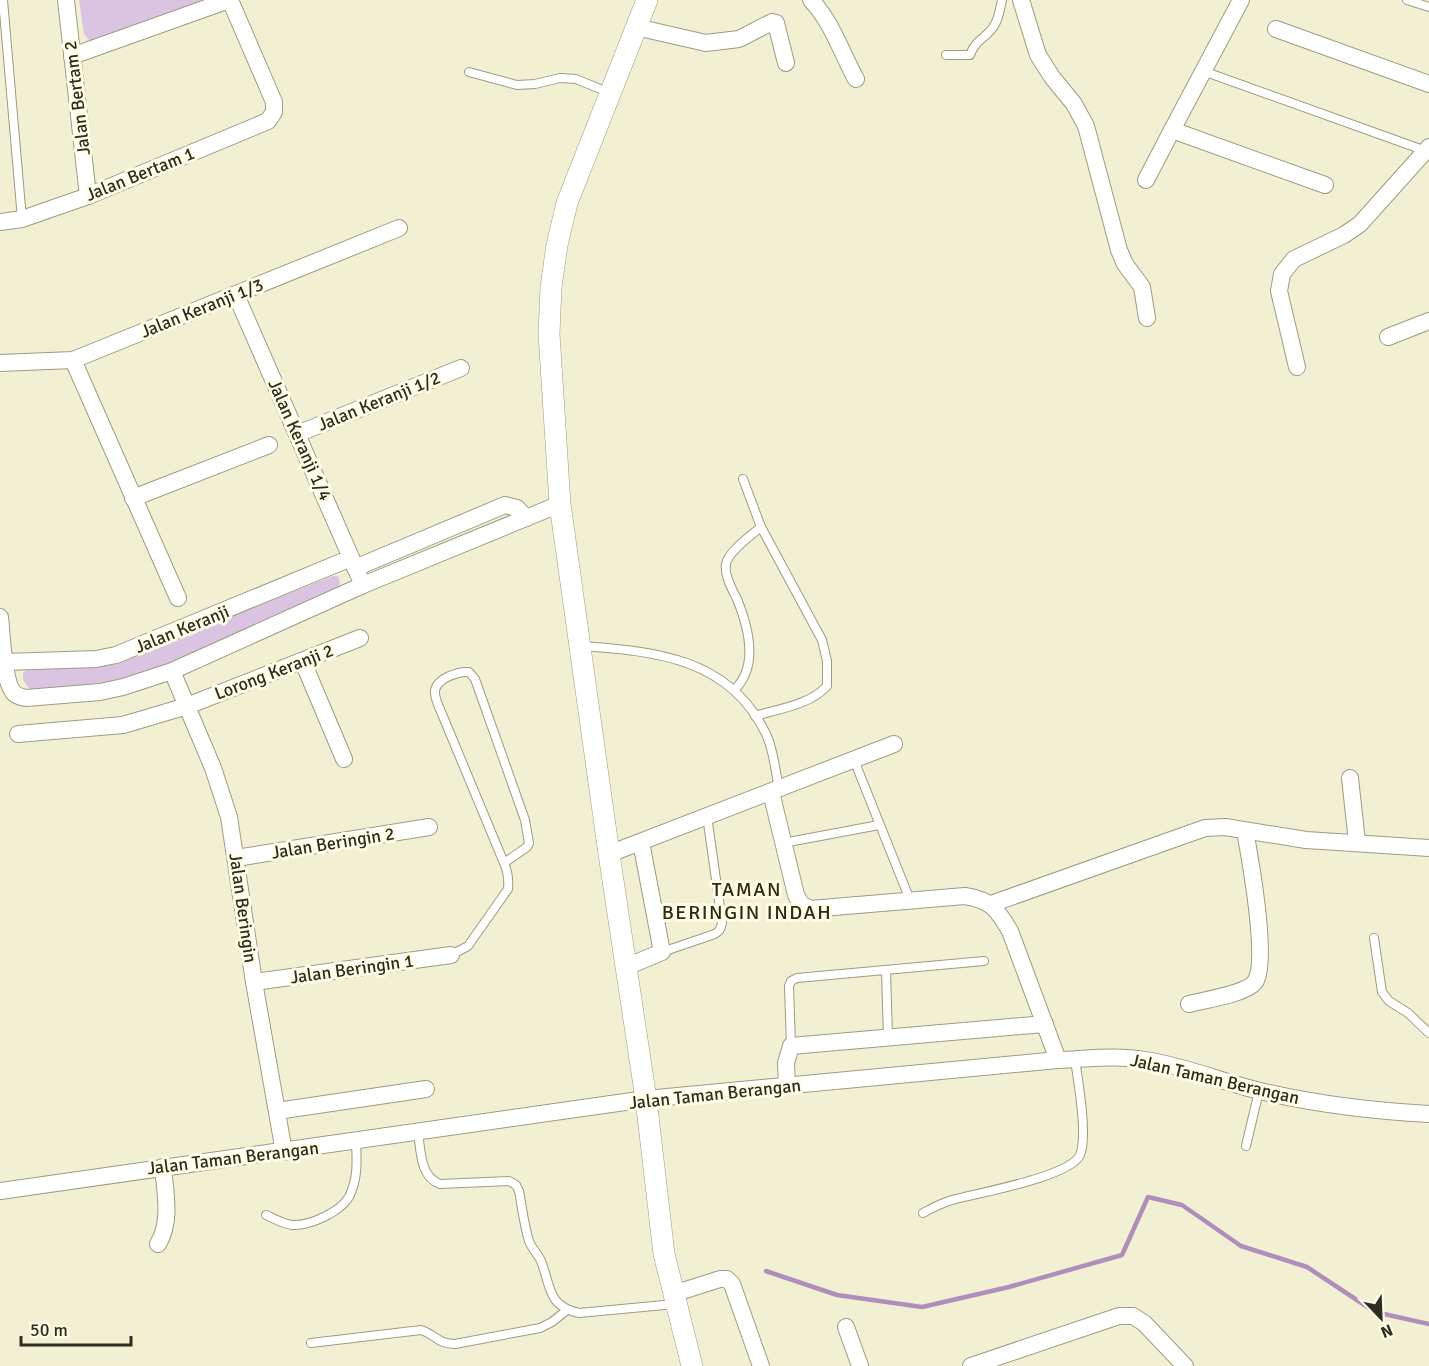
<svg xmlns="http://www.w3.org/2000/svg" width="1429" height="1366" viewBox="0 0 1429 1366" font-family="Signika,sans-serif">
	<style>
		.green { fill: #dbc4e2 }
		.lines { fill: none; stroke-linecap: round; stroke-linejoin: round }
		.stream { stroke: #b08ebb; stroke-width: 4.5 }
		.service-casing { stroke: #9e9b80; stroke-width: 10 }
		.minor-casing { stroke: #9e9b80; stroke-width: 18 }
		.tertiary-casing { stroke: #9e9b80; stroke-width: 22 }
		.service { stroke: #fff; stroke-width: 8 }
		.minor { stroke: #fff; stroke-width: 16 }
		.tertiary { stroke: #fff; stroke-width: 21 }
		.labels { text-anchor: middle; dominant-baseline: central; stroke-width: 6; stroke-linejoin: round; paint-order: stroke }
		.street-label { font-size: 18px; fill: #2e2d21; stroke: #fffde5 }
		.neighbourhood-label { font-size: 20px; letter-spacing: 1.5px; fill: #2d2b12; stroke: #fffde5 }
	</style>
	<rect width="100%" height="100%" fill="#f2f0d2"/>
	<!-- green -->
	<g class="green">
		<polygon points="79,0 203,0 201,3 94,46 84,34"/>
		<polygon points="333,576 338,576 340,582 339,588 250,631 124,680 31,691 23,680 23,673 28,668 119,660"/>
	</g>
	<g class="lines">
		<!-- stream -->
		<polyline class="stream" points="766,1271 837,1295 922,1307 1009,1287 1122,1255 1148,1197 1182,1205 1241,1246 1307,1267 1375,1312 1429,1324"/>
		<defs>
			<g id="service">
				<polyline points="3,0 22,219"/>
				<polyline points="1407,0 1429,7"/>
				<path d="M946,55H970C976,38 988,38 995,24C999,18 1000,8 1002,0"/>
				<polyline points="1203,71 1426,151"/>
				<polyline points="469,72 517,85 535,84 560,78 576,79 610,93"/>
				<path d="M743,479L761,527L822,640L827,661V686C810,705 778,709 755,716"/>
				<path d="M580,646C655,651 730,658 766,734C774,750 775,771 779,788"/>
				<path d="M734,690C759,667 748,626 737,599C732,589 724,575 726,564C728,552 751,535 761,527"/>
				<polyline points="854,760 910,900"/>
				<polyline points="783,843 879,825"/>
				<polyline points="1374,938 1382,992 1389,1001 1408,1013 1429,1033"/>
				<path d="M662,952L712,935C719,932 721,930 722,922L707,816"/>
				<path d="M451,955L468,946L508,889C509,879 508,872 504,863L442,714C439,707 434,698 435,690C438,678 458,671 469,672L475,679L525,820L529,843L527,847L504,863"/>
				<polyline points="886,970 888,1038"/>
				<polyline points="791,1046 789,986 791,981 797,978 984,961"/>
				<path d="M418,1133C421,1151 420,1177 440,1184L509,1181L516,1185L519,1191C522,1207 524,1225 529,1241C532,1249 538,1254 541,1261C551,1286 547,1306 579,1313L675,1304"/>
				<polyline points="1246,1146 1259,1091"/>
				<path d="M923,1213C932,1208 942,1203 952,1200C977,1193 1070,1177 1080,1155C1088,1135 1078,1082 1075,1059"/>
				<path d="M266,1215C275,1219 283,1224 292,1225C310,1226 340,1212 349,1197C358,1179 357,1161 356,1142"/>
				<path d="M311,1343L421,1330C436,1335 438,1344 455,1344L540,1328L552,1322L567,1310"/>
			</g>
			<g id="minor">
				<polyline points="66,0 88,196"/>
				<path d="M811,0C832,22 841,52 856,79"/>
				<polyline points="1021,0 1038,55 1052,77 1074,104 1086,126 1119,250 1125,264 1142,287 1147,318"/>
				<polyline points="1241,0 1172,130 1325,185"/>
				<polyline points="636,27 706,43 739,39 772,22 776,23 786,63"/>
				<polyline points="1276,29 1429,84"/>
				<polyline points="72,56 229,0"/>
				<polyline points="1146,180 1172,130"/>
				<polyline points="0,222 22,219 88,196 268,121 274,112 274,102 230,0"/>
				<polyline points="236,295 363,585"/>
				<polyline points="1388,337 1429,321"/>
				<polyline points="73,360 178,598"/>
				<polyline points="0,363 73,360 399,228"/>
				<polyline points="1297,367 1279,291 1282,274 1294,259 1344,235 1360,224 1429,147"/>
				<polyline points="297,434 461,368"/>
				<polyline points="133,498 269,445"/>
				<polyline points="355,568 505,505 517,508 526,518"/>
				<path d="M0,617C2,634 3,679 13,692C16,696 21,697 26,698L100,692L123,687L172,671L363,585L560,504"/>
				<polyline points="4,662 96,659 116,655 351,558"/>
				<polyline points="303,662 344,759"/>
				<polyline points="172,671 213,768 229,817 254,982 284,1152"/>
				<polyline points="18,734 123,725 187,706 360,638"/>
				<polyline points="1350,778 1357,842"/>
				<path d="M771,792L796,895L801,904L810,909L965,896C991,900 997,909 1010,931L1058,1060"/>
				<polyline points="609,854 894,744"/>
				<polyline points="236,858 429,827"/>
				<polyline points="991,904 1205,828 1225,827 1306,840 1429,848"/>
				<polyline points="626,967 662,952 641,842"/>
				<polyline points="254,982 451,955"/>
				<path d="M1189,1004C1204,1000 1246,994 1255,982C1269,962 1250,858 1245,831"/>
				<polyline points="787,1086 786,1063 791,1046 1045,1024"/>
				<polyline points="277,1111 426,1089"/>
				<path d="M0,1191L646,1099L1058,1060C1087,1059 1116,1055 1145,1060C1185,1066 1222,1082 1260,1091C1315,1104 1373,1111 1429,1114"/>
				<path d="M158,1244C172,1221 165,1192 163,1167"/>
				<polyline points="673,1294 720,1279 727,1279 732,1284 761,1366"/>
				<polyline points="846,1327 860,1366"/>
				<polyline points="971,1366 1119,1316 1133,1316 1144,1323 1185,1366"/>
			</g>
			<polyline id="tertiary" points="647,0 567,203 557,245 551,287 549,334 560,504 609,854 646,1099 664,1254 692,1366"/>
		</defs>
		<!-- service casing -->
		<use href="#service" class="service-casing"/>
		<!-- minor casing -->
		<use href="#minor" class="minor-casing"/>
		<!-- tertiary casing -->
		<use href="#tertiary" class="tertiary-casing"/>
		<!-- service -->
		<use href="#service" class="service"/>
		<!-- minor -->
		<use href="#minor" class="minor"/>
		<!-- tertiary -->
		<use href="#tertiary" class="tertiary"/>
	</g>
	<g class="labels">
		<!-- street labels -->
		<g class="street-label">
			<text transform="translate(77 98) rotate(-97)">Jalan Bertam 2</text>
			<text transform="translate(140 174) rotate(-22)">Jalan Bertam 1</text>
			<text transform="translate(202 308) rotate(-22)">Jalan Keranji 1/3</text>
			<text transform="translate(379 401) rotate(-22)">Jalan Keranji 1/2</text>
			<text transform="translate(300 440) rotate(66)">Jalan Keranji 1/4</text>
			<text transform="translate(182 629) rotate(-22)">Jalan Keranji</text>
			<text transform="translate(274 672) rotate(-21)">Lorong Keranji 2</text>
			<text transform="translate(333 843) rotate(-9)">Jalan Beringin 2</text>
			<text transform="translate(243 908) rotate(82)">Jalan Beringin</text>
			<text transform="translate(352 969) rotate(-8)">Jalan Beringin 1</text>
			<text transform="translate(1215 1079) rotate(13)">Jalan Taman Berangan</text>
			<text transform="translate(715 1094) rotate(-6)">Jalan Taman Berangan</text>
			<text transform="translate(233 1158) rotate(-7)">Jalan Taman Berangan</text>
		</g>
		<!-- neighbourhood labels -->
		<g class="neighbourhood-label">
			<text x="747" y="889">TAMAN<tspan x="747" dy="23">BERINGIN INDAH</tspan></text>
		</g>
	</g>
	<!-- north arrow -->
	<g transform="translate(1381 1318) rotate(157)" stroke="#fffde5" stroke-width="4.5" paint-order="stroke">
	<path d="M0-4.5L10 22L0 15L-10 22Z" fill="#2e2d21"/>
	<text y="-9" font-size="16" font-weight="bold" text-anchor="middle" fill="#2e2d21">N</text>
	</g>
	<!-- scale -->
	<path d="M21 1336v9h110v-9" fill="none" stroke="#2e2d21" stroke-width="3"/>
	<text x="30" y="1336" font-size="18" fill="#2e2d21" stroke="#fffde5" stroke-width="4.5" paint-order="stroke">50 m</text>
</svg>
